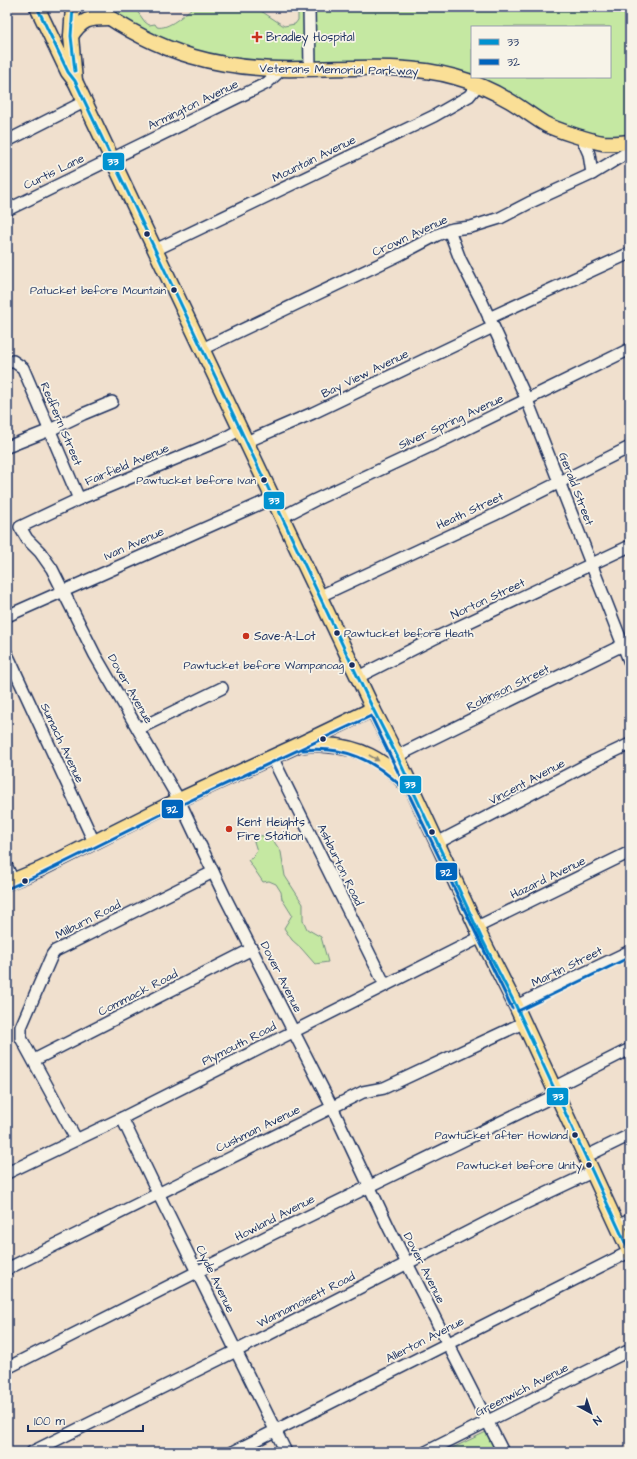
<svg xmlns="http://www.w3.org/2000/svg" width="637" height="1459" viewBox="0 0 637 1459" font-family="'Architects Daughter',sans-serif">
	<style>
		.green { fill: #c5e8a2; stroke: #708c80; fill-rule: evenodd }
		.lines { fill: none; stroke-linecap: round; stroke-linejoin: round }
		.minor-casing { stroke: #1b2f5e; stroke-width: 14 }
		.major-casing { stroke: #1b2f5e; stroke-width: 17 }
		.minor { stroke: #f7f3e8; stroke-width: 11 }
		.major { stroke: #fadf96; stroke-width: 14 }
		.bus-1-casing { stroke: #f7f3e8; stroke-width: 6 }
		.bus-2-casing { stroke: #f7f3e8; stroke-width: 6 }
		.bus-1 { stroke: #0092d0; stroke-width: 3 }
		.bus-2 { stroke: #0065bd; stroke-width: 3 }
		.oneway { fill: #8a877a }
		.poi-dot { fill: #c8321e; stroke: #f7f3e8; stroke-width: 1.5 }
		.bus-dot { fill: #1b2f5e; stroke: #f7f3e8; stroke-width: 1.5 }
		.labels { text-anchor: middle; dominant-baseline: central; stroke-width: 3.5; stroke-linejoin: round; paint-order: stroke }
		.bus-label { font-size: 11px; fill: #1b2f5e; stroke: #f7f3e8; text-anchor: end }
		.poi-label { font-size: 12px; fill: #1b2f5e; stroke: #f7f3e8; text-anchor: start }
		.street-label { font-size: 12px; fill: #1b2f5e; stroke: #f7f3e8 }
		.line-badge { stroke: #f7f3e8; stroke-width: 1.5 }
		.badge-label { font-size: 11px; text-anchor: middle; font-weight: bold; fill: #fff }
	</style>
	<rect width="100%" height="100%" fill="#f0e0ce"/>
	<filter id="ink" filterUnits="userSpaceOnUse"><feTurbulence type="fractalNoise" baseFrequency=".025" numOctaves="2"/><feDisplacementMap in="SourceGraphic" scale="8" xChannelSelector="R" yChannelSelector="G"/><feConvolveMatrix kernelMatrix="1 2 1 2 8 2 1 2 1" color-interpolation-filters="sRGB"/></filter>
	<g filter="url(#ink)">
		<!-- green -->
		<g class="green">
			<path d="M97,7H117C122,12 128,7 134,7L145,22L149,25L155,24L157,27C168,30 185,14 193,7H255L284,26L295,24L298,20V7H630V142L604,143L451,76L195,59ZM472,27H610V77H472Z"/>
			<polygon points="252,835 264,836 273,840 281,852 285,876 303,904 303,920 307,929 321,937 328,962 315,964 301,948 292,940 284,928 292,915 282,899 281,892 276,884 269,881 263,882 248,860 252,858 257,851"/>
			<polygon points="486,1432 496,1452 444,1452"/>
		</g>
		<g class="lines">
			<defs>
				<g id="minor">
					<polyline points="309,7 310,69"/>
					<polyline points="581,136 589,154 592,174"/>
					<polyline points="7,141 84,102"/>
					<polyline points="7,210 267,83 282,69"/>
					<polyline points="449,230 460,259 482,302 527,400 630,663"/>
					<polyline points="155,250 434,116 469,96 478,85"/>
					<polyline points="489,318 630,253"/>
					<polyline points="202,349 401,254 437,235 453,229 471,227 500,218 531,202 592,174 630,151"/>
					<polyline points="7,363 13,361 23,368 79,499"/>
					<polyline points="241,429 223,439 79,499 20,527 27,539 40,552 52,569 95,655 179,800 225,897 332,1107 389,1228 503,1452"/>
					<polyline points="246,442 313,413 493,327"/>
					<polyline points="7,447 50,430 83,414 112,402"/>
					<polyline points="282,517 315,500 448,438 630,349"/>
					<polyline points="320,596 494,515 630,447"/>
					<polyline points="7,616 273,498"/>
					<polyline points="7,654 94,842"/>
					<polyline points="358,677 433,639 630,546"/>
					<polyline points="138,729 222,688"/>
					<polyline points="397,756 629,642"/>
					<polyline points="272,757 385,985"/>
					<polyline points="437,843 594,761 630,744"/>
					<polyline points="7,867 13,881"/>
					<polyline points="477,927 630,852"/>
					<polyline points="516,1006 630,951"/>
					<polyline points="34,1060 252,949"/>
					<polyline points="553,1088 630,1049"/>
					<polyline points="122,1118 158,1193 286,1452"/>
					<polyline points="76,1139 21,1038 21,1027 52,955 55,951 213,872"/>
					<polyline points="585,1157 630,1135"/>
					<polyline points="7,1173 122,1118 481,937"/>
					<polyline points="617,1226 630,1220"/>
					<polyline points="7,1269 363,1092 384,1088 523,1023"/>
					<polyline points="7,1368 266,1237 556,1095"/>
					<polyline points="32,1452 236,1351 509,1211 592,1172"/>
					<polyline points="233,1452 629,1252"/>
					<polyline points="426,1452 630,1350"/>
				</g>
				<g id="major">
					<polyline points="37,7 68,72 75,81 373,709 397,756 481,937 516,1006 630,1253"/>
					<polyline points="73,7 71,36 75,81"/>
					<path d="M94,7C159,54 221,71 301,69C351,69 406,63 455,77C474,82 493,91 510,101C522,108 533,117 545,124C556,130 591,141 603,143C612,144 621,143 630,142"/>
					<path d="M71,36C82,19 89,18 108,18"/>
					<path d="M304,745C311,744 319,744 326,745C360,747 382,759 406,784"/>
					<polyline points="7,883 41,869 166,806 296,746 373,709"/>
				</g>
			</defs>
			<!-- minor casing -->
			<use href="#minor" class="minor-casing"/>
			<!-- major casing -->
			<use href="#major" class="major-casing"/>
			<!-- minor -->
			<use href="#minor" class="minor"/>
			<!-- major -->
			<use href="#major" class="major"/>
			<defs>
				<g id="bus-1">
					<polyline points="37,7 68,72 75,81 373,709 397,756 481,937 516,1006 630,1253"/>
					<polyline points="73,7 71,36 75,71"/>
				</g>
				<g id="bus-2">
					<path d="M303,750C344,746 373,759 403,788"/>
					<polyline points="9,888 43,873 168,811 371,716 512,1008"/>
					<polyline points="518,1011 630,957"/>
				</g>
			</defs>
			<!-- bus-1 casing -->
			<use href="#bus-1" class="bus-1-casing"/>
			<!-- bus-2 casing -->
			<use href="#bus-2" class="bus-2-casing"/>
			<!-- bus-1 -->
			<use href="#bus-1" class="bus-1"/>
			<!-- bus-2 -->
			<use href="#bus-2" class="bus-2"/>
		</g>
		<!-- one-way arrows -->
		<defs><path id="oneway-solid" d="M-6-.8H1V-3.2L6.5 0L1 3.2V.8H-6Z"/></defs>
		<use class="oneway" href="#oneway-solid" transform="translate(374 758) rotate(30)"/>
	</g>
	<!-- markers -->
	<g class="poi-dot">
		<path d="M255 31h4v4h4v4h-4v4h-4v-4h-4v-4h4z"/>
		<circle cx="246" cy="636" r="4"/>
		<circle cx="229" cy="829" r="4"/>
	</g>
	<g class="bus-dot">
		<circle cx="147" cy="234" r="3.5"/>
		<circle cx="174" cy="290" r="3.5"/>
		<circle cx="264" cy="480" r="3.5"/>
		<circle cx="337" cy="633" r="3.5"/>
		<circle cx="352" cy="665" r="3.5"/>
		<circle cx="323" cy="739" r="3.5"/>
		<circle cx="432" cy="832" r="3.5"/>
		<circle cx="25" cy="881" r="3.5"/>
		<circle cx="575" cy="1135" r="3.5"/>
		<circle cx="589" cy="1165" r="3.5"/>
	</g>
	<g class="labels">
		<!-- bus labels -->
		<g class="bus-label">
			<text x="166" y="290">Patucket before Mountain</text>
			<text x="256" y="480">Pawtucket before Ivan</text>
			<text x="344" y="633" text-anchor="start">Pawtucket before Heath</text>
			<text x="344" y="665">Pawtucket before Wampanoag</text>
			<text x="568" y="1135">Pawtucket after Howland</text>
			<text x="582" y="1165">Pawtucket before Unity</text>
		</g>
		<!-- poi labels -->
		<g class="poi-label">
			<text x="266" y="37">Bradley Hospital</text>
			<text x="254" y="636">Save-A-Lot</text>
			<text x="237" y="822">Kent Heights<tspan x="237" dy="14">Fire Station</tspan></text>
		</g>
		<!-- street labels -->
		<g class="street-label">
			<text transform="translate(339 70) rotate(1)">Veterans Memorial Parkway</text>
			<text transform="translate(193 105) rotate(-26)">Armington Avenue</text>
			<text transform="translate(314 159) rotate(-26)">Mountain Avenue</text>
			<text transform="translate(54 172) rotate(-26)">Curtis Lane</text>
			<text transform="translate(410 236) rotate(-25)">Crown Avenue</text>
			<text transform="translate(365 374) rotate(-26)">Bay View Avenue</text>
			<text transform="translate(451 422) rotate(-25)">Silver Spring Avenue</text>
			<text transform="translate(61 424) rotate(67)">Redfern Street</text>
			<text transform="translate(127 465) rotate(-23)">Fairfield Avenue</text>
			<text transform="translate(576 489) rotate(69)">Gerald Street</text>
			<text transform="translate(470 511) rotate(-25)">Heath Street</text>
			<text transform="translate(134 544) rotate(-24)">Ivan Avenue</text>
			<text transform="translate(488 599) rotate(-25)">Norton Street</text>
			<text transform="translate(508 688) rotate(-26)">Robinson Street</text>
			<text transform="translate(130 689) rotate(60)">Dover Avenue</text>
			<text transform="translate(62 743) rotate(65)">Sumach Avenue</text>
			<text transform="translate(527 782) rotate(-28)">Vincent Avenue</text>
			<text transform="translate(340 865) rotate(64)">Ashburton Road</text>
			<text transform="translate(548 878) rotate(-26)">Hazard Avenue</text>
			<text transform="translate(88 920) rotate(-27)">Milburn Road</text>
			<text transform="translate(567 967) rotate(-26)">Martin Street</text>
			<text transform="translate(281 977) rotate(63)">Dover Avenue</text>
			<text transform="translate(138 993) rotate(-27)">Commack Road</text>
			<text transform="translate(239 1044) rotate(-27)">Plymouth Road</text>
			<text transform="translate(258 1129) rotate(-26)">Cushman Avenue</text>
			<text transform="translate(275 1218) rotate(-27)">Howland Avenue</text>
			<text transform="translate(424 1268) rotate(63)">Dover Avenue</text>
			<text transform="translate(215 1279) rotate(64)">Clyde Avenue</text>
			<text transform="translate(306 1300) rotate(-27)">Wannamoisett Road</text>
			<text transform="translate(425 1340) rotate(-27)">Allerton Avenue</text>
			<text transform="translate(522 1390) rotate(-27)">Greenwich Avenue</text>
		</g>
	</g>
	<g class="line-badge">
		<rect x="102" y="152" width="23" height="19" rx="4" fill="#0092d0"/>
		<rect x="263" y="491" width="22" height="19" rx="4" fill="#0092d0"/>
		<rect x="399" y="775" width="23" height="19" rx="4" fill="#0092d0"/>
		<rect x="161" y="799" width="23" height="20" rx="4" fill="#0065bd"/>
		<rect x="435" y="862" width="23" height="19" rx="4" fill="#0065bd"/>
		<rect x="546" y="1087" width="23" height="19" rx="4" fill="#0092d0"/>
	</g>
	<g class="badge-label">
		<text x="113" y="165">33</text>
		<text x="274" y="504">33</text>
		<text x="410" y="788">33</text>
		<text x="172" y="813">32</text>
		<text x="446" y="876">32</text>
		<text x="558" y="1100">33</text>
	</g>
	<!-- margin -->
	<rect width="637" height="1459" fill="none" stroke="#f7f3e8" stroke-width="24"/>
	<rect x="12" y="12" width="613" height="1435" fill="none" stroke="#1b2f5e" stroke-width="1.5" filter="url(#ink)"/>
	<!-- legend -->
	<rect x="471" y="26" width="140" height="52" fill="#f7f3e8" stroke="#9fa5b1"/>
	<rect x="479" y="39" width="20" height="6" fill="#0092d0" stroke="#9fa5b1"/>
	<text x="507" y="46" font-size="12" fill="#1b2f5e">33</text>
	<rect x="479" y="59" width="20" height="6" fill="#0065bd" stroke="#9fa5b1"/>
	<text x="507" y="66" font-size="12" fill="#1b2f5e">32</text>
	<!-- north arrow -->
	<g transform="translate(591 1413) rotate(140)" stroke="#f7f3e8" stroke-width="3" paint-order="stroke">
	<path d="M0-3L7 15L0 10L-7 15Z" fill="#1b2f5e"/>
	<text y="-6" font-size="11" font-weight="bold" text-anchor="middle" fill="#1b2f5e">N</text>
	</g>
	<!-- scale -->
	<path d="M28 1425v6h115v-6" fill="none" stroke="#1b2f5e" stroke-width="2"/>
	<text x="34" y="1425" font-size="12" fill="#1b2f5e" stroke="#f7f3e8" stroke-width="3" paint-order="stroke">100 m</text>
</svg>
